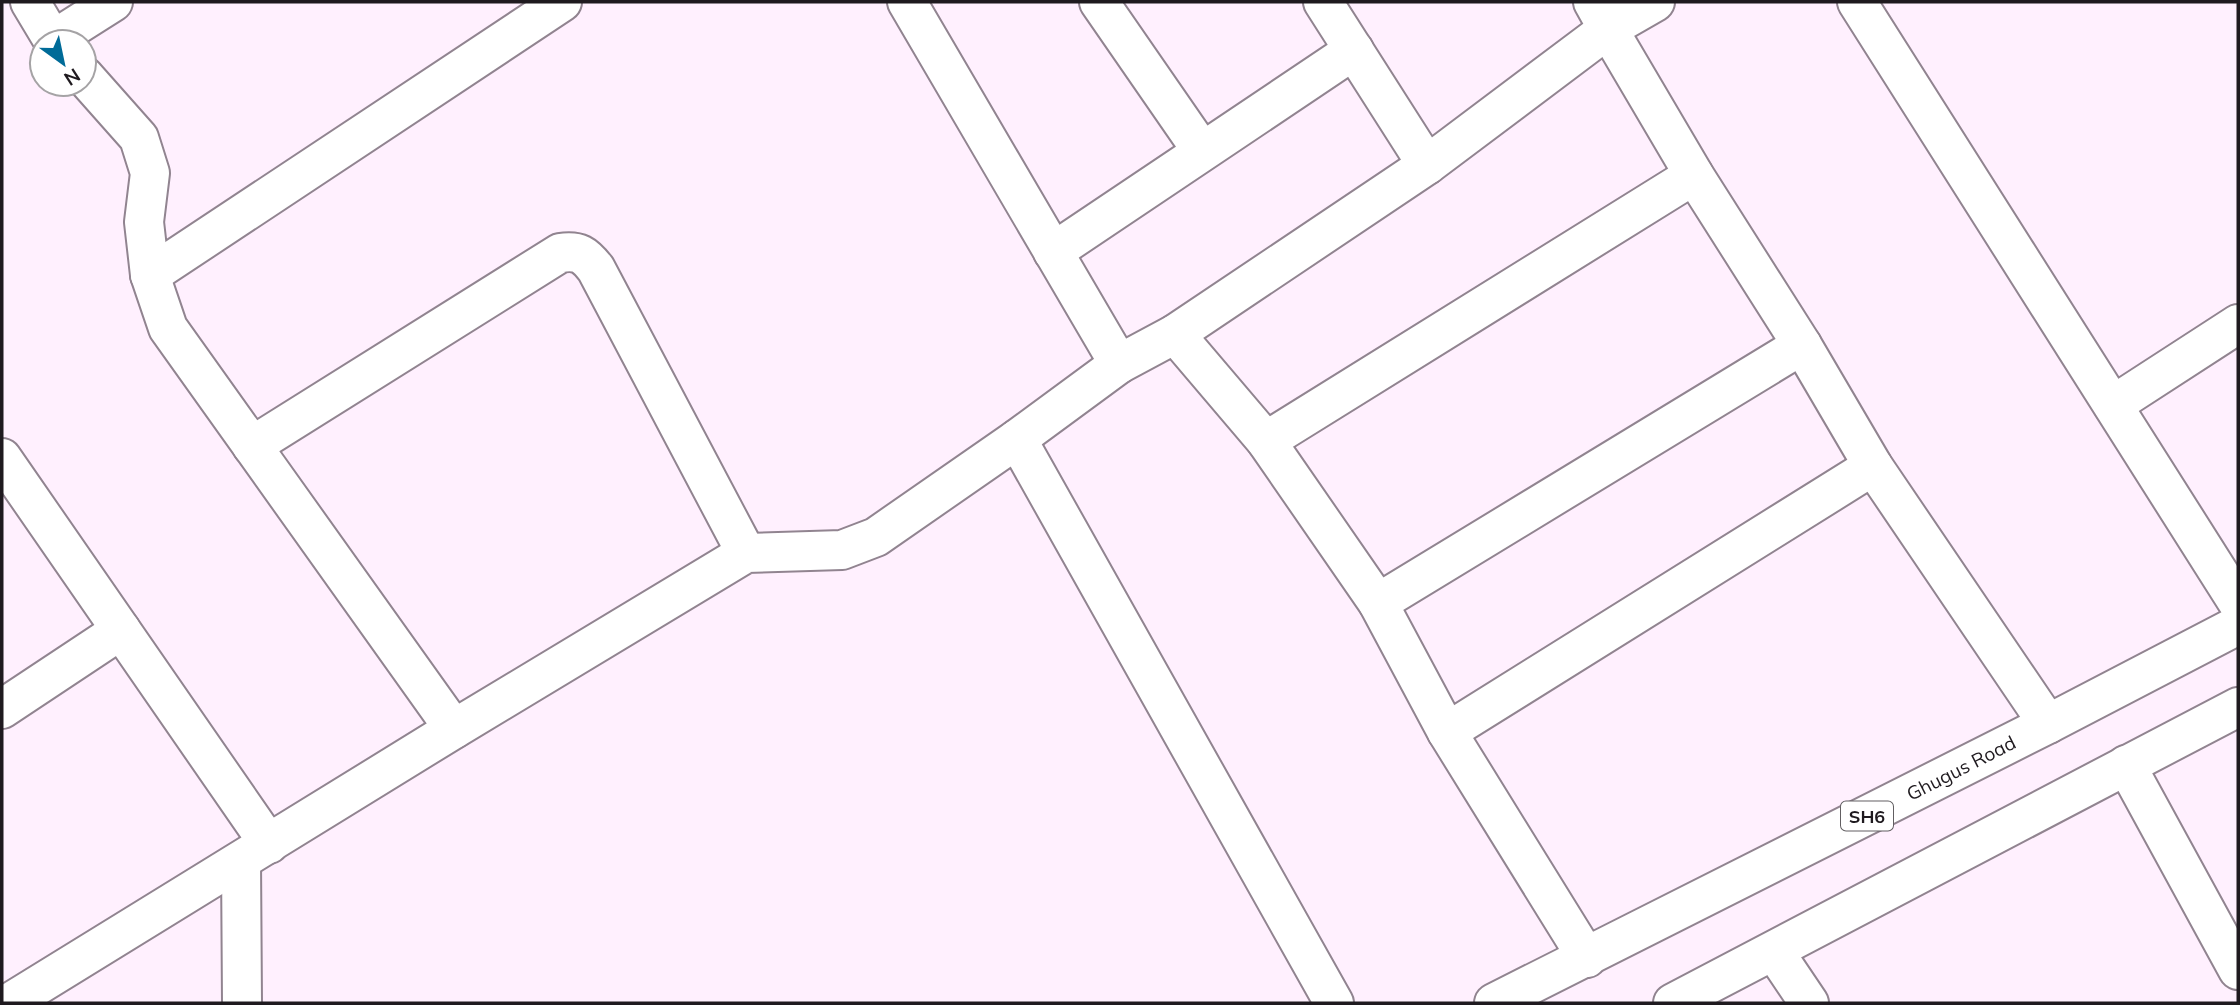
<svg xmlns="http://www.w3.org/2000/svg" width="2240" height="1005" viewBox="0 0 2240 1005" font-family="Mulish,sans-serif">
	<style>
		.lines { fill: none; stroke-linecap: round; stroke-linejoin: round }
		.minor-casing { stroke: #918490; stroke-width: 42 }
		.major-casing { stroke: #918490; stroke-width: 42 }
		.minor { stroke: #fff; stroke-width: 38 }
		.major { stroke: #fff; stroke-width: 38 }
		.labels { text-anchor: middle; dominant-baseline: central; stroke-width: 6; stroke-linejoin: round; paint-order: stroke }
		.shield { fill: #fff; stroke: #625f62; stroke-width: 2 }
		.shield-label { font-size: 18px; font-weight: bold; fill: #1f1a1f }
		.street-label { font-size: 19px; fill: #1f1a1f; stroke: #fff }
	</style>
	<rect width="100%" height="100%" fill="#fff0fe"/>
	<g class="lines">
		<defs>
			<g id="minor">
				<polyline points="30,2 54,42"/>
				<polyline points="907,2 1119,364 1175,334"/>
				<polyline points="1099,2 1202,151"/>
				<polyline points="1323,2 1427,165"/>
				<polyline points="1655,2 1608,29 1694,175 1802,345 1873,466 2048,724"/>
				<polyline points="1857,2 2238,603"/>
				<polyline points="53,40 113,2"/>
				<polyline points="84,76 139,138 150,173 144,222 150,275 168,328 454,729"/>
				<polyline points="1053,252 1354,50"/>
				<polyline points="150,275 562,2"/>
				<polyline points="2113,405 2238,324"/>
				<polyline points="1017,439 1334,1003"/>
				<polyline points="1266,441 1694,175"/>
				<path d="M252,446L560,253C579,250 585,255 596,269L746,553"/>
				<polyline points="2,458 269,844"/>
				<polyline points="1378,603 1802,345"/>
				<polyline points="2,709 121,630"/>
				<polyline points="1447,732 1873,466"/>
				<polyline points="2126,765 2238,970"/>
				<polyline points="241,861 242,1003"/>
				<polyline points="1774,951 1809,1003"/>
				<polyline points="1587,958 1447,732 1378,603 1266,441 1175,334 1427,165 1608,29 1593,2"/>
				<polyline points="9,1003 454,729 746,553 842,550 876,537 1017,439 1119,364"/>
			</g>
			<g id="major">
				<polyline points="1494,1003 2048,724 2238,625"/>
				<polyline points="1673,1003 2238,707"/>
			</g>
		</defs>
		<!-- minor casing -->
		<use href="#minor" class="minor-casing"/>
		<!-- major casing -->
		<use href="#major" class="major-casing"/>
		<!-- minor -->
		<use href="#minor" class="minor"/>
		<!-- major -->
		<use href="#major" class="major"/>
	</g>
	<g class="labels">
		<!-- shield labels -->
		<rect class="shield" x="1841" y="801.5" width="52" height="29" rx="5"/>
		<g class="shield-label">
			<text x="1867" y="816">SH6</text>
		</g>
		<!-- street labels -->
		<g class="street-label">
			<text transform="translate(1961 768) rotate(-27)">Ghugus Road</text>
		</g>
	</g>
	<!-- border -->
	<rect width="2240" height="1005" fill="none" stroke="#1f1a1f" stroke-width="7"/>
	<!-- north arrow -->
	<g transform="translate(63 63) rotate(147)"><circle r="33" fill="#ffffff" stroke="#a5a3a5" stroke-width="2"/>
	<path d="M0-5L12 26L0 18L-12 26Z" fill="#006b98"/>
	<text y="-10" font-size="19" font-weight="bold" text-anchor="middle" fill="#1f1a1f">N</text>
	</g>
</svg>
